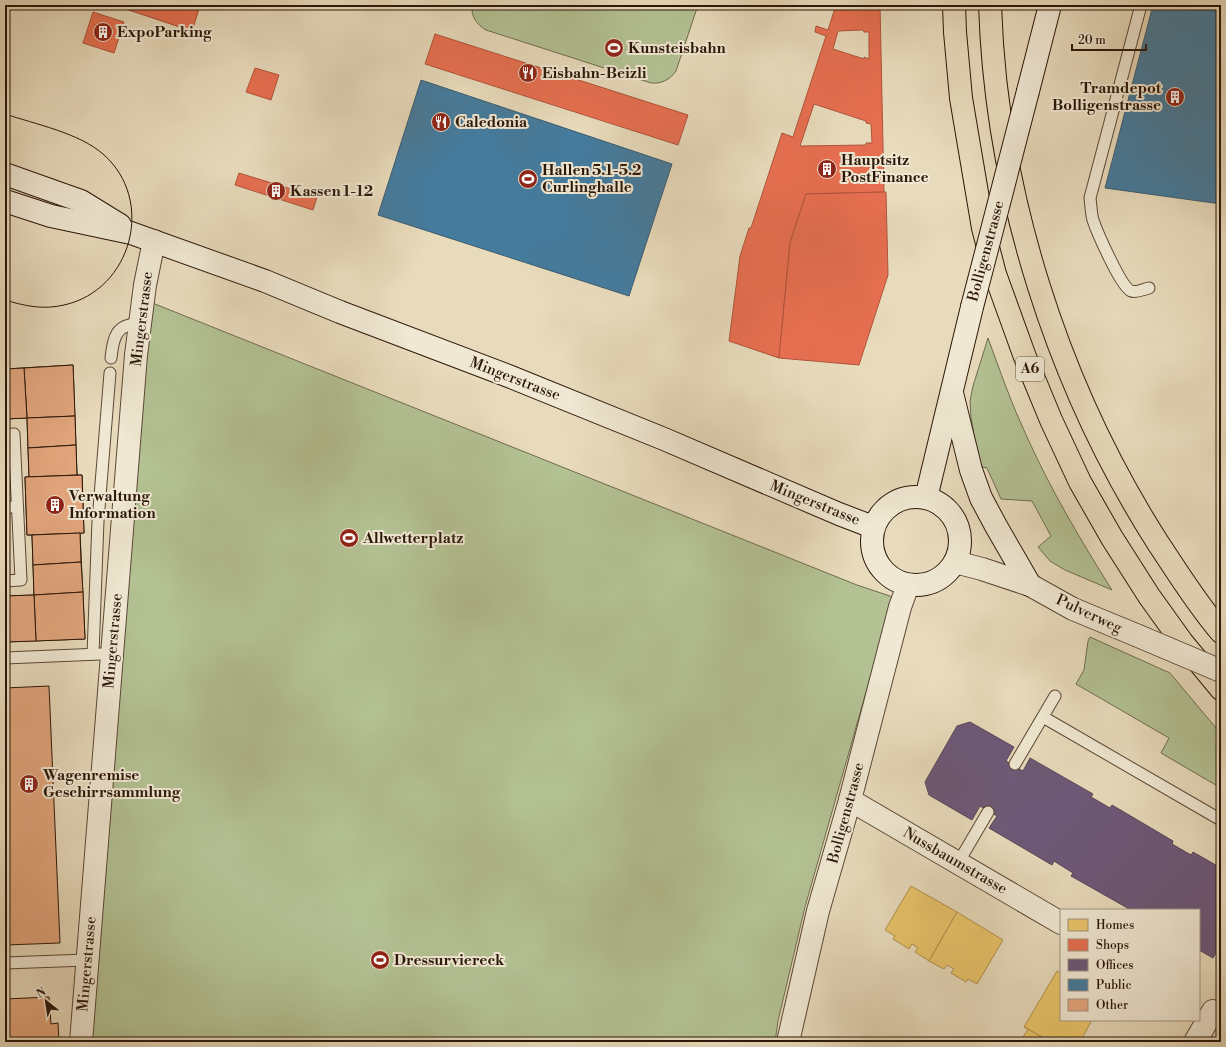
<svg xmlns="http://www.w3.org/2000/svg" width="1226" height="1047" viewBox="0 0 1226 1047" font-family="'Libre Bodoni',serif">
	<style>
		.green { fill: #b3c193; stroke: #6f6c4e }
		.homes { fill: #e9c46a; stroke: #b0904d }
		.shops { fill: #e76f51; stroke: #af543b; fill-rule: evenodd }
		.offices { fill: #6d597a; stroke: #594558 }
		.public { fill: #457b9d; stroke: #3d5d70 }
		.building { fill: #e3a67d; stroke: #2b1608 }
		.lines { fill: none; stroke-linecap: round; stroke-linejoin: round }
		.lane-casing { stroke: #5a4735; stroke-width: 13 }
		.street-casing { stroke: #5a4735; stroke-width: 24 }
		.secondary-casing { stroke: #2b1608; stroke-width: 24 }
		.highway-casing { stroke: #2b1608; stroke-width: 24 }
		.lane { stroke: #f0e8d3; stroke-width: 11 }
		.street { stroke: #f0e8d3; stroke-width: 22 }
		.secondary { stroke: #f0e8d3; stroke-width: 22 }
		.highway { stroke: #e8dbbc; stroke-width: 22 }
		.tram { stroke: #2b1608; stroke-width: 1 }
		.street-bridge-casing { stroke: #5a4735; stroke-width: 24; stroke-linecap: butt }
		.secondary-bridge-casing { stroke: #2b1608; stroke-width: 24; stroke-linecap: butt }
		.street-bridge { stroke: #f0e8d3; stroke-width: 22 }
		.secondary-bridge { stroke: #f0e8d3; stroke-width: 22 }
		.labels { text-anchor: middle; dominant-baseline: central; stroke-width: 4; stroke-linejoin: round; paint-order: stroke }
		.shield { fill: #f0e8d3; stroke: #665545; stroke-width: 1 }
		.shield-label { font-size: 14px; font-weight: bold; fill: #2b1608 }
		.poi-label { font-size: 15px; font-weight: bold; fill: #2b1608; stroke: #f0e8d3; text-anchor: start }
		.street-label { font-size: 15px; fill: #2b1608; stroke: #f0e8d3 }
	</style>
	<rect width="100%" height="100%" fill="#e8dbbc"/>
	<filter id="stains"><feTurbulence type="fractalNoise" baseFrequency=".005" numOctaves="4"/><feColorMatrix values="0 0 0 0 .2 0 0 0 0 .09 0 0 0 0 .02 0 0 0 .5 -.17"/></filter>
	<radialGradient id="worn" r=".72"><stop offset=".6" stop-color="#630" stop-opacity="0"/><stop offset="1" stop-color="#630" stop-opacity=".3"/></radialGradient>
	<!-- green -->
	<g class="green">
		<path d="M472,5H698L676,71C670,80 661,84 651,83L486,30C476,24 471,16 472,5Z"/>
		<polygon points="145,300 857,585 893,597 805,907 778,1021 775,1042 83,1042"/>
		<path d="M988,338C1000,371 1012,405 1027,437C1051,490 1081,541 1112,590L1065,570L1050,561L1038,547L1051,536L1032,501L1001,499L987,468L979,466L971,417L970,401L973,386Z"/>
		<polygon points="1090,637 1170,673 1221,734 1221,788 1161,753 1169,738 1076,684 1084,670 1088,641"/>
	</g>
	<!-- homes -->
	<g class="homes">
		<polygon points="911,886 957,912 929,961 915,952 918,948 912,944 909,949 893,939 895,936 885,930"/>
		<polygon points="957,912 1003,940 977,984 968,979 966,982 951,973 954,969 947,965 944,969 929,961"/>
		<polygon points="1057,971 1061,973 1061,1020 1092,1020 1080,1042 1051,1042 1024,1027"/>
		<polygon points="1024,1027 1051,1042 1020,1042 1028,1029"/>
	</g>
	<!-- shops -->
	<g class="shops">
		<polygon points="114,5 200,5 192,31"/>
		<polygon points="114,5 200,5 192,31"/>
		<path d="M836,5H880L884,192L806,194L790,243L779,358L729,341L740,256L749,228H751L782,133L793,137L826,36L815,32L816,26L828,30ZM863,30L864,32H869V59L864,57V59L833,49L838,31ZM814,104L866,121V123L871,124L872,143H866V145L800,146Z"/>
		<polygon points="93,12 124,22 114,53 83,43"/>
		<polygon points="435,34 688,115 678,145 425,64"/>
		<polygon points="255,68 279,75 271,100 246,92"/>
		<polygon points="239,173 317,197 313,210 235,185"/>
		<polygon points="886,192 888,275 859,365 779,358 790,243 806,194"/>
	</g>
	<!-- offices -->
	<polygon class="offices" points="970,722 1014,747 1006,761 1023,771 1030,758 1093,794 1091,797 1110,808 1112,805 1173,841 1172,844 1191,855 1193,852 1221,868 1221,945 1213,958 1199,950 1199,910 1138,910 1134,908 1133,910 1131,910 1071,876 1073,873 1054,861 1052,865 989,828 997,816 980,806 972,820 929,795 925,782 957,726"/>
	<!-- public -->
	<g class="public">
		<polygon points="1153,5 1221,5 1221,204 1105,188"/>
		<polygon points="421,80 672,164 629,296 378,215"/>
	</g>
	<!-- building -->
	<g class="building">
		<polygon points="73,365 77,475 82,475 84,533 80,533 85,639 5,642 5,596 34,595 32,535 27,535 25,477 29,477 27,418 5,419 5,369"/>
		<polygon points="73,365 75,416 27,418 24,368"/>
		<polygon points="24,368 27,418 5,419 5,369"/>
		<polygon points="75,416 76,445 28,448 27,418"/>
		<polygon points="76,445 77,475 29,477 28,448"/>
		<polygon points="82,475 84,533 27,535 25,477"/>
		<polygon points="80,533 81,562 33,565 32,535"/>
		<polygon points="81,562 83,592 34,595 33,565"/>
		<polygon points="83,592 85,639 36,641 34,595"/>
		<polygon points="34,595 36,641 5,642 5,596"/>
		<polygon points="49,686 60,943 5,945 5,688"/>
		<polygon points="49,997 51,1024 58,1023 59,1042 5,1042 5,999"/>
	</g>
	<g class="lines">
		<defs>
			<g id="lane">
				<path d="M1141,5L1090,198C1091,205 1091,213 1093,220C1097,232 1121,287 1131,291C1136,293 1144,289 1149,288"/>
				<path d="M111,358C113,338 116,323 140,324"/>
				<polyline points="5,435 14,434 21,580 5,581"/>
				<polyline points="5,507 17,507"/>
				<polyline points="93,654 98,521 110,373"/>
				<polyline points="5,658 100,654"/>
				<polyline points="1043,717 1221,820"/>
				<polyline points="1015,764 1055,696"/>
				<polyline points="958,863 988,812"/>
				<polyline points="5,963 87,960"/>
			</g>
			<g id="street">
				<polyline points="955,562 982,569 1030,585 1073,609 1136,635"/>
				<polyline points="850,800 1061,923"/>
				<polyline points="81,1042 136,355 145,285 154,241"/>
				<polyline points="788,1042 818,911 850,800 900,607 908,585"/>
				<polyline points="1195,1042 1213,1011"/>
			</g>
			<g id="secondary">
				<polyline points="1028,91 1050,5"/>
				<polyline points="5,174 81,201 120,225"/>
				<polyline points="5,201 51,216 131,233 265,281 340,312 511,377 664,439 839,514 873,527"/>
				<polyline points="952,393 971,470 981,498 996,526 1030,585"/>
				<circle cx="916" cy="541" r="44"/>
				<polyline points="926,498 972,307"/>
			</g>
			<g id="highway">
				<polyline points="954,5 955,32 961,98 983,228 995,274 1025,357 1051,420 1080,482 1112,538 1149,596 1182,642 1221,689"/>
				<path d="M990,5C996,192 1057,385 1158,543C1178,573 1197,604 1221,632"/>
			</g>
		</defs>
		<!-- lane casing -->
		<use href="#lane" class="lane-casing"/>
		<!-- street casing -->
		<use href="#street" class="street-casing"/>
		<!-- secondary casing -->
		<use href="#secondary" class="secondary-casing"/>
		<!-- highway casing -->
		<use href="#highway" class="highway-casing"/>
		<!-- lane -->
		<use href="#lane" class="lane"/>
		<!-- street -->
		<use href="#street" class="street"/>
		<!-- secondary -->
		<use href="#secondary" class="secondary"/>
		<!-- highway -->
		<use href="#highway" class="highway"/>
		<!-- tram -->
		<path class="tram" d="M5,114C35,124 79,133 103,154C156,200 132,290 64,305C43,310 25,306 5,300"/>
		<defs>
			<polyline id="street-bridge" points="1136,635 1221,671"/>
			<polyline id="secondary-bridge" points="972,307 1028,91"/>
		</defs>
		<!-- street-bridge casing -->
		<use href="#street-bridge" class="street-bridge-casing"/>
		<!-- secondary-bridge casing -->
		<use href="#secondary-bridge" class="secondary-bridge-casing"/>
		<!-- street-bridge -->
		<use href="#street-bridge" class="street-bridge"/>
		<!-- secondary-bridge -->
		<use href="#secondary-bridge" class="secondary-bridge"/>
	</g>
	<!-- icons -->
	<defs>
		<symbol id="building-disc" viewBox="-11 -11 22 22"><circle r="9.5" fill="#8f2418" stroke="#f0e8d3"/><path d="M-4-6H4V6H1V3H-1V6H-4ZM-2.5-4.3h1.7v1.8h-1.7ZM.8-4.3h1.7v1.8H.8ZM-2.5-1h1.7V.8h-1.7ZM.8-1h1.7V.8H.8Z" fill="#fff"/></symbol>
		<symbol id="stadium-disc" viewBox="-11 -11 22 22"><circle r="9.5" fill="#8f2418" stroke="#f0e8d3"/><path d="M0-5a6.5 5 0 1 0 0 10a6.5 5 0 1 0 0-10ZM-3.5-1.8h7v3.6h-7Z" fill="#fff"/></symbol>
		<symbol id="restaurant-disc" viewBox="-11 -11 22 22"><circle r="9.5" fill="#8f2418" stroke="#f0e8d3"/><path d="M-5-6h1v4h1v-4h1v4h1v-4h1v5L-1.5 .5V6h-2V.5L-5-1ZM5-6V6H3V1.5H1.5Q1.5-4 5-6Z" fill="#fff"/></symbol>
	</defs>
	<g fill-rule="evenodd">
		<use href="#building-disc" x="92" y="21" width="22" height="22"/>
		<use href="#stadium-disc" x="603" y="37" width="22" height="22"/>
		<use href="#restaurant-disc" x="517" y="62" width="22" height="22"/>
		<use href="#building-disc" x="1164" y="86" width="22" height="22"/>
		<use href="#restaurant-disc" x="430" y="111" width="22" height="22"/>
		<use href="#building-disc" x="816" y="158" width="22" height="22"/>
		<use href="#stadium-disc" x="517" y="168" width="22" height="22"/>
		<use href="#building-disc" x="265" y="180" width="22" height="22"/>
		<use href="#building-disc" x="44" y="494" width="22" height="22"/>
		<use href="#stadium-disc" x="338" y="527" width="22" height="22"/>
		<use href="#building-disc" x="18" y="773" width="22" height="22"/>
		<use href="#stadium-disc" x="369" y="949" width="22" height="22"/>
	</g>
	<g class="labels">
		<!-- shield labels -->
		<rect class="shield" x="1016" y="357" width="28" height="24" rx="3"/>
		<g class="shield-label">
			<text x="1030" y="369">A6</text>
		</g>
		<!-- poi labels -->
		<g class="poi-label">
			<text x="117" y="32">ExpoParking</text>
			<text x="628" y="48">Kunsteisbahn</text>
			<text x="542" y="73">Eisbahn-Beizli</text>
			<text x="1161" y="88" text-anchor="end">Tramdepot<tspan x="1161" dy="17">Bolligenstrasse</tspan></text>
			<text x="455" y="122">Caledonia</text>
			<text x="841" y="160">Hauptsitz<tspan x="841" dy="17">PostFinance</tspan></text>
			<text x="542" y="170">Hallen 5.1-5.2<tspan x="542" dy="17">Curlinghalle</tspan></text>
			<text x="290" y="191">Kassen 1-12</text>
			<text x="69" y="496">Verwaltung<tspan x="69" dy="17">Information</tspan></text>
			<text x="363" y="538">Allwetterplatz</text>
			<text x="43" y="775">Wagenremise<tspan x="43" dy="17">Geschirrsammlung</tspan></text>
			<text x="394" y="960">Dressurviereck</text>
		</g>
		<!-- street labels -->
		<g class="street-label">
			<text transform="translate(986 251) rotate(-75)">Bolligenstrasse</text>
			<text transform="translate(142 319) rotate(-83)">Mingerstrasse</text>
			<text transform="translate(515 379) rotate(21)">Mingerstrasse</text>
			<text transform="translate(815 503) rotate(22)">Mingerstrasse</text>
			<text transform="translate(1089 614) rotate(25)">Pulverweg</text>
			<text transform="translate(113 641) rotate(-85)">Mingerstrasse</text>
			<text transform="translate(846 813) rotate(-75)">Bolligenstrasse</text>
			<text transform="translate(955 861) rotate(30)">Nussbaumstrasse</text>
			<text transform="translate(87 964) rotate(-85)">Mingerstrasse</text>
		</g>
	</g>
	<!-- margin -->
	<rect width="1226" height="1047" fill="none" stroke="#e8dbbc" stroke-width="20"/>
	<rect x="6" y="6" width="1214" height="1035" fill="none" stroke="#2b1608" stroke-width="2"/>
	<rect x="10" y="10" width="1206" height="1027" fill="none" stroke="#2b1608"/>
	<!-- legend -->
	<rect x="1060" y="909" width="140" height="112" fill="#f0e8d3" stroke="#a19482"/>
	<rect x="1068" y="919" width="20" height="12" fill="#e9c46a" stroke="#a19482"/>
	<text x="1096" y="929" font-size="12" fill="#2b1608">Homes</text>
	<rect x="1068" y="939" width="20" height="12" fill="#e76f51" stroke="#a19482"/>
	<text x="1096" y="949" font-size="12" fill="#2b1608">Shops</text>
	<rect x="1068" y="959" width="20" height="12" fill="#6d597a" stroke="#a19482"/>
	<text x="1096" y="969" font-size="12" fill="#2b1608">Offices</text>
	<rect x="1068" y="979" width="20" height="12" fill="#457b9d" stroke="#a19482"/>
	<text x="1096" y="989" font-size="12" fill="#2b1608">Public</text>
	<rect x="1068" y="999" width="20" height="12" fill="#e3a67d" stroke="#a19482"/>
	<text x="1096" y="1009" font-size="12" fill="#2b1608">Other</text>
	<!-- north arrow -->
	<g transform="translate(46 1001) rotate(330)" stroke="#f0e8d3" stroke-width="3" paint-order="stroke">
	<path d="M0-3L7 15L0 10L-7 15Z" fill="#2b1608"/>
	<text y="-6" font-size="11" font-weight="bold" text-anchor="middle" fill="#2b1608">N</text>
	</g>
	<!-- scale -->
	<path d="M1072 44v6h74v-6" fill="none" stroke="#2b1608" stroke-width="2"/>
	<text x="1078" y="44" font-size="12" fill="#2b1608" stroke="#f0e8d3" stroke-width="3" paint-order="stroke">20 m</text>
	<rect width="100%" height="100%" filter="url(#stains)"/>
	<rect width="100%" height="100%" fill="url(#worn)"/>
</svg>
